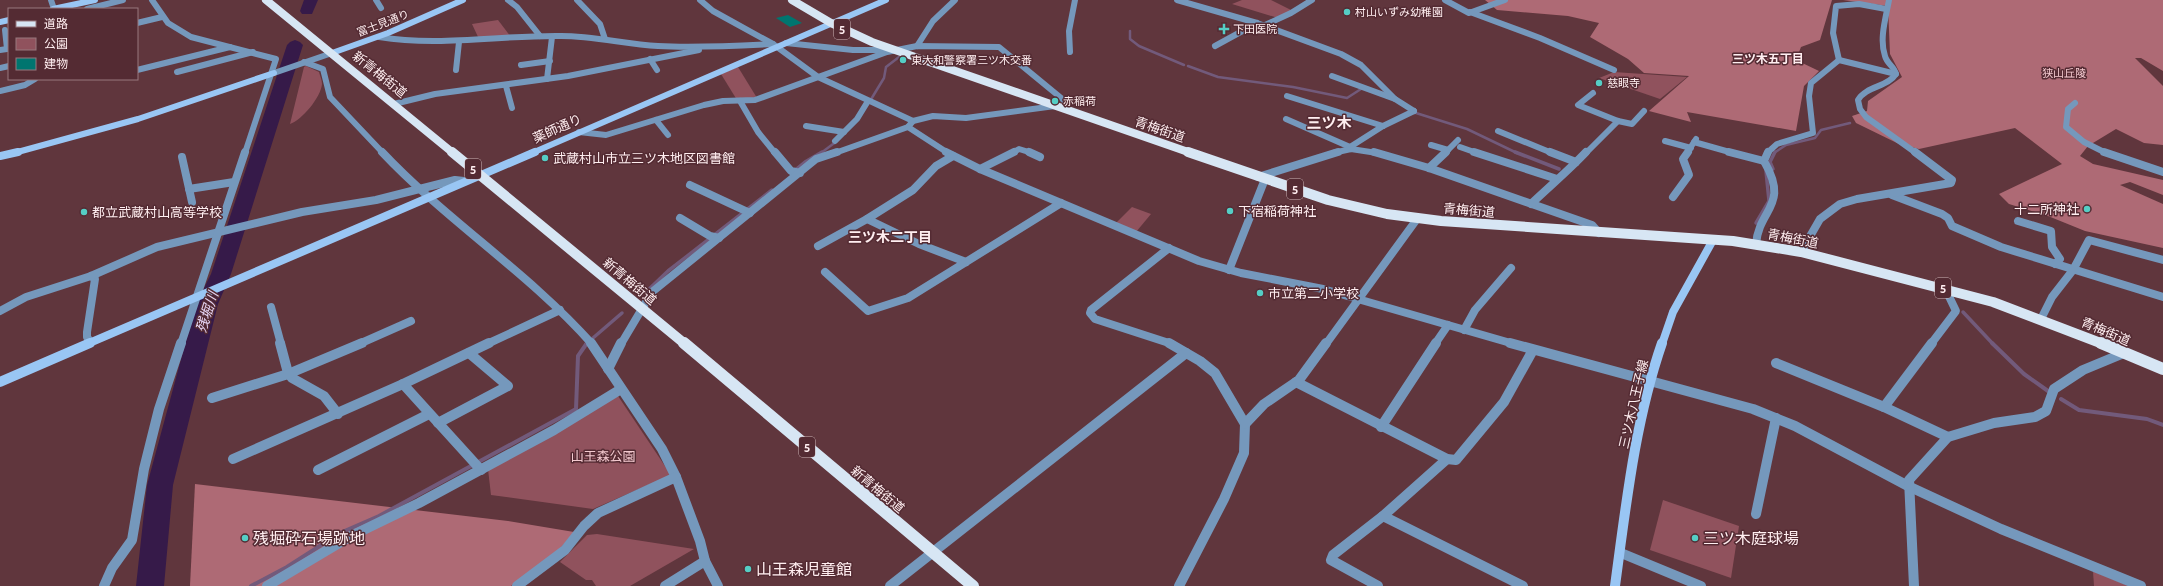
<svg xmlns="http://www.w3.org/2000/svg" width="2163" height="586" font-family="Cabin,'Noto Sans JP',sans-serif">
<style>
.green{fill:#90525d}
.forest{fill:#ae6a75}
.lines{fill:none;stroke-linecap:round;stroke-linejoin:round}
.stream-far2{stroke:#725a7b;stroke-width:2.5}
.stream-far1{stroke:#725a7b;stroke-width:3.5}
.stream{stroke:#725a7b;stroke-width:4}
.river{fill:#361a49;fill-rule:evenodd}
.building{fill:#00756f}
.street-far2{stroke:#7598bc;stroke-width:6}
.street-far1{stroke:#7598bc;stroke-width:8}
.street{stroke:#7598bc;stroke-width:10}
.secondary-far2{stroke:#99c6f4;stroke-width:6}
.secondary-far1{stroke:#99c6f4;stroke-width:8}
.secondary{stroke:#99c6f4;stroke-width:10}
.primary-far2{stroke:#d7e6f4;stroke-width:8}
.primary-far1{stroke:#d7e6f4;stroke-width:10}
.primary{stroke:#d7e6f4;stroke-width:12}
.poi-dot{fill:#55cec5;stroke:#542b33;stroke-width:1.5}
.labels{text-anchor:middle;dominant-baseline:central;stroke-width:3;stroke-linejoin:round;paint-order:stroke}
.far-poi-label{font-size:11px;fill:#ffeef0;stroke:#542b33;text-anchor:start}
.far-street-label{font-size:11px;fill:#ffeef0;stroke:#542b33}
.far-park-label{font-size:11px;fill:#f4cad0;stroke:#542b33}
.shield{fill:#542b33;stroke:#ccb4b7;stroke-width:1}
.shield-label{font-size:12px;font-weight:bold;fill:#ffeef0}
.far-neighbourhood-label{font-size:12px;font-weight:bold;fill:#ffeef0;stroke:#542b33}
.street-label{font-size:13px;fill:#ffeef0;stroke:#542b33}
.poi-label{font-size:13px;fill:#ffeef0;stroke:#542b33;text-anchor:start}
.park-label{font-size:13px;fill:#f4cad0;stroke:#542b33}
.neighbourhood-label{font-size:14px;font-weight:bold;fill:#ffeef0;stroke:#542b33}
.water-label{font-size:14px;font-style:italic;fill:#e7d6f6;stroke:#542b33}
.quarter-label{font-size:15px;font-weight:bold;fill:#ffeef0;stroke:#542b33}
.near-poi-label{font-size:16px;fill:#ffeef0;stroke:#542b33;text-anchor:start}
</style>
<rect width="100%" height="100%" fill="#60363d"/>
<g class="green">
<path d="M1242 0H1271L1293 11 1278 18 1232 4Z"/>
<path d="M498 20 511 37 479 39 472 24Z"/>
<path d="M306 66 319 72C320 76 322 80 322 84 321 97 302 120 290 124L304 67Z"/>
<path d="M738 67 757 98 737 100 721 74Z"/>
<path d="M1614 72 1687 77 1660 99 1599 78Z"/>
<path d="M1132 207 1151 214 1136 232 1116 223Z"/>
<path d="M618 396 671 475 593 509 491 495 488 469Z"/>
<path d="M1663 500 1739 526 1731 578 1650 550Z"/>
<path d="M597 534 694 549 630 586H596L592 580H586L560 562 587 535Z"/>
<path d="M2093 571 2129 586H2094Z"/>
</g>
<g class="forest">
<path d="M1485 0H1832L1820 40 1801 47 1796 60 1819 71 1804 86 1796 131 1687 112 1691 122 1649 111 1689 76 1644 73 1628 59 1590 37 1599 23 1568 16 1497 10Z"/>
<path d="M1843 0H2163V71L2141 58H2135L2163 86V145L2144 143 2116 129 2088 146 2080 156 2093 164 2163 180V195L2130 182 2120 185 2163 204V248L2085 231 2048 216 2009 204 1999 194 2062 164 2015 128 1919 149 1899 144 1856 123 1852 116 1867 111 1868 101 1902 77 1890 54 1888 6Z"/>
<path d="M195 484 508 521 574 532 555 555 511 586H190Z"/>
</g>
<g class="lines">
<g class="stream-far2">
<path d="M1130 31V39L1139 46 1184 65"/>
<path d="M1188 66 1218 77 1293 87 1347 98 1361 89"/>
<path d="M870 101 884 78 886 67 899 57"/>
<path d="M1416 113 1467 129 1517 153"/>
<path d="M821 153 837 141"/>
<path d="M1774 153 1786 145 1815 138 1821 130 1850 123"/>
</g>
<g class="stream-far1">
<path d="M1515 152 1559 169"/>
<path d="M1773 169 1770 162 1775 152"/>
<path d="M794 171 805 162 822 152"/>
<path d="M1756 223 1769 201 1766 171"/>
<path d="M646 292 668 271 772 190"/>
<path d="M1963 312 1993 344"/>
<path d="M586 344 622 313"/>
</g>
<g class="stream">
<path d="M1992 343 2024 374 2048 391"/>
<path d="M2061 399 2079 410 2147 419 2163 425"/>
<path d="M251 586 287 567 340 533 379 516 576 409 578 356 587 343"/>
</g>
<g class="river">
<path d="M304 0H318L312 14H302L300 11Z"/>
<path d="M295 40 300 42 303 45 231 274 218 304 173 485 164 586H136L147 485 196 304 211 274 287 45 290 42Z"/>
</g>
</g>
<path class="building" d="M788 15 802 23 790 27 776 18Z"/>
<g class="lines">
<g class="street-far2">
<path d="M51 0 54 9"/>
<path d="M152 0 168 23 191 37 276 59 245 153"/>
<path d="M376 0 381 8"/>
<path d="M508 0 517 7 540 36"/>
<path d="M577 0 600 24 605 39"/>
<path d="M700 0 713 11 773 44 818 77 913 121"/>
<path d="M1177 0 1257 23 1341 54 1361 65 1395 99 1414 111"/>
<path d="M1445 0 1469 13 1505 0"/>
<path d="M1889 0C1886 17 1879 39 1885 56 1887 64 1894 66 1896 74 1888 87 1866 86 1858 100L1860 109 1866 117 1916 153"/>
<path d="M87 9 123 0"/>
<path d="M1470 12 1540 38 1614 70"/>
<path d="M137 23 162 17"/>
<path d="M1263 26 1291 13 1312 0"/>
<path d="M379 37C440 47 500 35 561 36 594 36 625 44 658 46 696 48 735 46 773 44"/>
<path d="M786 43 853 50H887"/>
<path d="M917 46 933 21 955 0"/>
<path d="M1215 46 1257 23"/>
<path d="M0 50 7 49 5 30"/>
<path d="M1070 52 1069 31 1075 0"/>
<path d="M650 59 657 70"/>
<path d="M1839 60 1833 33 1836 6 1859 4 1886 9"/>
<path d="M304 62 323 69 330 97 383 153"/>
<path d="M521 65 550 61"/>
<path d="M0 68 9 66"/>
<path d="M137 70 230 47"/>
<path d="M456 70 459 42"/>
<path d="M177 72 253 52"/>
<path d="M274 73 332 53"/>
<path d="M1332 76 1395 99"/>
<path d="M547 79 552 37"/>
<path d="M506 86 512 108"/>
<path d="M0 91 25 85 35 79"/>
<path d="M1593 93 1578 105 1618 121 1632 124 1644 111"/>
<path d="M1287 96 1383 126"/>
<path d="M740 101 758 132 775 153"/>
<path d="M2075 103 2068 109 2066 127 2084 142 2106 153"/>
<path d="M394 104 435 94 568 76 699 50"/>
<path d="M1286 119 1350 147"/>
<path d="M656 120 668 135"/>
<path d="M806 126 844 132"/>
<path d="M908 127 948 153"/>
<path d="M1498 131 1552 153"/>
<path d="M579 132 606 135 704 105 723 101 755 100 887 52 917 46 999 47 1066 102 1068 104 1063 109"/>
<path d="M835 141 857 119 868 101"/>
<path d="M1665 141 1691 148"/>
<path d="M1694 142 1733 153"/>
<path d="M1431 145 1448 150"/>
<path d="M1460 147 1477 153"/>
<path d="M1351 149 1350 147 1383 126 1414 111"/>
<path d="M835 153 908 127 913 121 933 116 966 118 1055 106"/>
<path d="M1012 153 1019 149 1032 153"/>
<path d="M1333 153 1351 149 1377 153"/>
<path d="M1445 153 1458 140"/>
<path d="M1586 153 1618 121"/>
<path d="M1687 153 1696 139"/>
<path d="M1767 153 1777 144 1813 133 1809 96 1811 83 1839 60 1896 74"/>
</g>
<g class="street-far1">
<path d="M382 152C447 221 529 273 592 344"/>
<path d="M775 152 791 171 800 173"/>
<path d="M946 152 980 169 1199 261 1241 273 1323 289 1514 344"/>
<path d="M1029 152 1040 157"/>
<path d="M1374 152 1429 168 1592 225 1599 233"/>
<path d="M1474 152 1557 179"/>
<path d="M1550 152 1576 162"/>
<path d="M1729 152 1764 161"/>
<path d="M2104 152 2163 172"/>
<path d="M953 156 936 166 913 190 867 219 919 244 966 262"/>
<path d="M182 157 192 202"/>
<path d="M1429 168 1446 152"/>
<path d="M980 169 1014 152"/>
<path d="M1258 177 1338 152"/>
<path d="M690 185 750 213"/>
<path d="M189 189 234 182"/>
<path d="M1892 195 1942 214 1948 218 1952 226 2001 247 2163 297"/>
<path d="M1673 197 1689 175 1683 159 1688 152"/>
<path d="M1531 204C1550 186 1569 170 1586 152"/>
<path d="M680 218 710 236 719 238"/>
<path d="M2018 221 2051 231 2052 247 2060 259 2055 264"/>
<path d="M1756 244C1759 208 1790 206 1764 161L1768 152"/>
<path d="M818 246 867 219"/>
<path d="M1169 248 1091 310 1090 313 1095 319 1172 344"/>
<path d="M1801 252 1820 219 1840 204 1857 199 1951 183 1952 180 1915 152"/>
<path d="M1229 270 1265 179"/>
<path d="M825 272 868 311 908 298 1061 203"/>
<path d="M91 276 95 279 87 332V337L91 343"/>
<path d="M271 307 281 344"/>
<path d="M0 311 26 297 91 276 157 247 302 212 376 200 455 180 464 181"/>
<path d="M2041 319 2052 297 2073 270 2089 240 2163 260"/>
<path d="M1464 330 1475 310 1511 268"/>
<path d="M181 344 245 152"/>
<path d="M359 344 411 321"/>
<path d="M487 344 560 310"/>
<path d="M621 344 652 292 816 159 837 152"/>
<path d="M1326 344 1417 219"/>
<path d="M1435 344 1448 325"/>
<path d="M1931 344 1956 311 1945 288"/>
</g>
<g class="street">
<path d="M280 343 288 373 292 378 324 396 338 414"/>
<path d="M591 343 662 449 676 477 700 541 705 561 718 586"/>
<path d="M1169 343 1200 361 1215 373 1245 424 1244 453 1224 499 1179 586"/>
<path d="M1510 343 1753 409 1795 426 1908 486 2001 529 2141 586"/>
<path d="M1776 363 1884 407 1948 437"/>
<path d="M608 369 621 343"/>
<path d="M1296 382 1447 459 1456 460 1504 402 1533 350"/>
<path d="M212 398 288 374 362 343"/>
<path d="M1884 407 1932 343"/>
<path d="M438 423 508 386 469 353"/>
<path d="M1245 424 1264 404 1299 380 1326 343"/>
<path d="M1381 427 1436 343"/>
<path d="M233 459 403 384"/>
<path d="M318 470 429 414"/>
<path d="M481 470 403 384 489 343"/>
<path d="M1756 514 1776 418"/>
<path d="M1383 516 1523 586"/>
<path d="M1621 553 1701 586"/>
<path d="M104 586 112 568 132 540 144 469 159 409 181 343"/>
<path d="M267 586 351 536 419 503 554 430 621 389"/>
<path d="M517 586 565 550 584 526 598 513 676 477"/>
<path d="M665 586 705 561"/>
<path d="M890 586 1186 353"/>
<path d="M1378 586 1331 560 1333 555 1383 516 1447 459"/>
<path d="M1914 586 1909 480 1948 437 1994 423 2035 417 2046 411 2054 389 2083 370 2124 353"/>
</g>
<g class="secondary-far2">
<path d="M53 9 95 0"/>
<path d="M0 22 9 20"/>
<path d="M332 53 388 33 463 0"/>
<path d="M14 153 138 119 274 73"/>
<path d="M532 153 886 0"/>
</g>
<g class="secondary-far1">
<path d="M0 156 18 152"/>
<path d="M87 344 535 152"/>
<path d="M1662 344 1673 312 1713 240"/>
</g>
<g class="secondary">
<path d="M0 382 90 343"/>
<path d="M1615 586C1626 505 1635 421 1662 343"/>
</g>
<g class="primary-far2">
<path d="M266 0 453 153"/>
<path d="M792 0 831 23 872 42 1191 153"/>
</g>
<g class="primary-far1">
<path d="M452 152 685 344"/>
<path d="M1188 152 1328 200 1387 214 1441 221 1733 241 1801 252 1993 302 2103 344"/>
</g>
<g class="primary">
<path d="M684 343 973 586"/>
<path d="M2101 343 2163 369"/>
</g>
</g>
<g class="poi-dot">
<circle cx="1347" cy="12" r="4"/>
<path d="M1222 23h4v4h4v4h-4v4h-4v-4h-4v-4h4z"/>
<circle cx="903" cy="60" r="4"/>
<circle cx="1599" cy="83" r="4"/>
<circle cx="1055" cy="101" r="4"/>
<circle cx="545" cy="158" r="4"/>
<circle cx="2087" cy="209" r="4"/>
<circle cx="1230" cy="211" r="4"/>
<circle cx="84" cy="212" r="4"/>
<circle cx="1260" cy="293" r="4"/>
<circle cx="245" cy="538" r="4"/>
<circle cx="1695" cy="538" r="4"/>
<circle cx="748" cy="569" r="4"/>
</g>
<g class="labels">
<g class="far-poi-label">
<text x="1355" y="12">村山いずみ幼稚園</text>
<text x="1233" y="29">下田医院</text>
<text x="911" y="60">東大和警察署三ツ木交番</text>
<text x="1607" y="83">慈眼寺</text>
<text x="1063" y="101">赤稲荷</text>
</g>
<g class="far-street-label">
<text transform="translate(383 23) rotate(-21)">富士見通り</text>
</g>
<g class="far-park-label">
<text x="2064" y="73">狭山丘陵</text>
</g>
<g class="shield">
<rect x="834" y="19" width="16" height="20" rx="3"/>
<rect x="465" y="159" width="16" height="20" rx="3"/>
<rect x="1287" y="179" width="16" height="20" rx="3"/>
<rect x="1935" y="278" width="16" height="20" rx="3"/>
<rect x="799" y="437" width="16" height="20" rx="3"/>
</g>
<g class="shield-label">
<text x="842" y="29">5</text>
<text x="473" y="169">5</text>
<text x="1295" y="189">5</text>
<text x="1943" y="288">5</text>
<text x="807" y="447">5</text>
</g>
<g class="far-neighbourhood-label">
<text x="1768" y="58">三ツ木五丁目</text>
</g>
<g class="street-label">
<text transform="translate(380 74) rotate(39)">新青梅街道</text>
<text transform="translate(557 128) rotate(-24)">薬師通り</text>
<text transform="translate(1160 129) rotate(19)">青梅街道</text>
<text transform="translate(1469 210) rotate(5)">青梅街道</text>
<text transform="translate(1793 238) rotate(11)">青梅街道</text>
<text transform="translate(630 281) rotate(40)">新青梅街道</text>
<text transform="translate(2106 331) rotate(23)">青梅街道</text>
<text transform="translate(1633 404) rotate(-77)">三ツ木八王子線</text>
<text transform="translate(878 489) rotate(40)">新青梅街道</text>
</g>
<g class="poi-label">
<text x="553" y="158">武蔵村山市立三ツ木地区図書館</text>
<text x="2079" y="209" text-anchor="end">十二所神社</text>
<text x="1238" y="211">下宿稲荷神社</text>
<text x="92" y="212">都立武蔵村山高等学校</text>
<text x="1268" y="293">市立第二小学校</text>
</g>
<g class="park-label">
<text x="603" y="456">山王森公園</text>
</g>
<g class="neighbourhood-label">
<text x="890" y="237">三ツ木二丁目</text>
</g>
<g class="water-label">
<text transform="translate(207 312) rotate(-72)">残堀川</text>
</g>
<g class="quarter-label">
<text x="1329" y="123">三ツ木</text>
</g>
<g class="near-poi-label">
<text x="253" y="538">残堀砕石場跡地</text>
<text x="1703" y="538">三ツ木庭球場</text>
<text x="756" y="569">山王森児童館</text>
</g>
</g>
<rect x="8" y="8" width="130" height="72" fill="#542b33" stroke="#98797f"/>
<rect x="16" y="21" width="20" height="6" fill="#d7e6f4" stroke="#98797f"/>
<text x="44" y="28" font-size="12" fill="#ffeef0">道路</text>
<rect x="16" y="38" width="20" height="12" fill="#90525d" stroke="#98797f"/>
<text x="44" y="48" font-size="12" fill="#ffeef0">公園</text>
<rect x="16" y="58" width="20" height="12" fill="#00756f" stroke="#98797f"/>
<text x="44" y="68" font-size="12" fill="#ffeef0">建物</text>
</svg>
